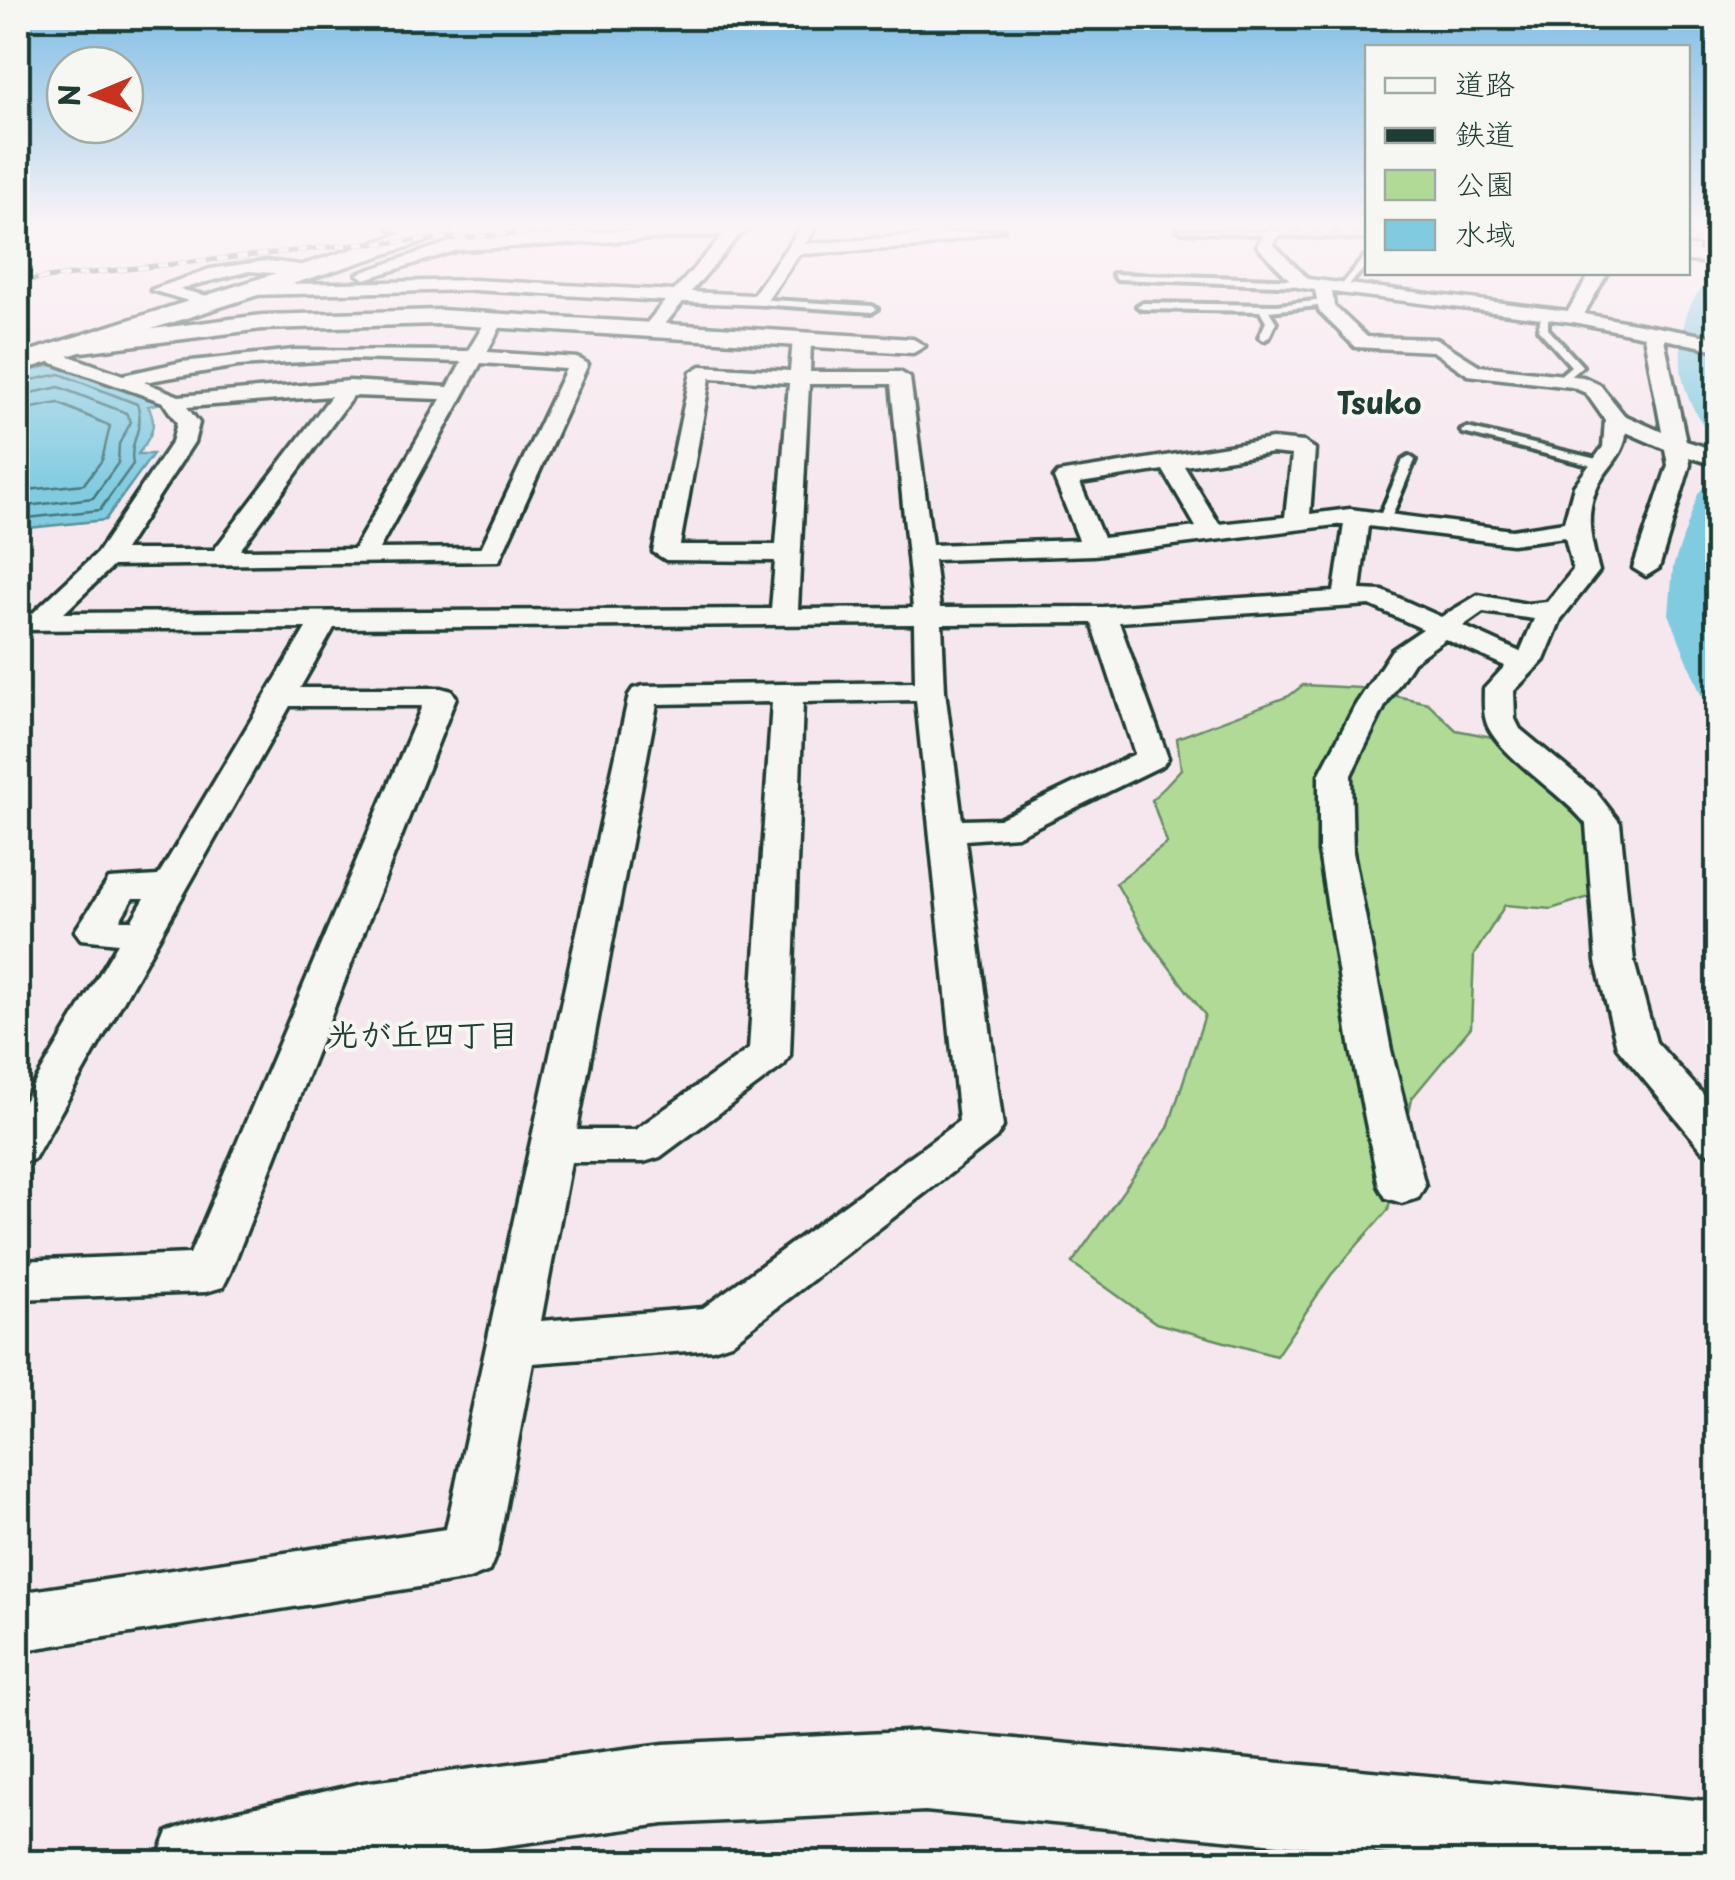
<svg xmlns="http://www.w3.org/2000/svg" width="1735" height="1880" font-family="'Playpen Sans','Klee One',sans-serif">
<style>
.green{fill:#b1da97;stroke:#688c66;stroke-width:2.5}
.water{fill:#81cbe1;stroke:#5a929c;stroke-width:2.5}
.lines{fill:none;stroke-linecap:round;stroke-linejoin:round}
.shore{stroke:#467679;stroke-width:2.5}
.river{fill:#81cbe1;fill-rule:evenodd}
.service-casing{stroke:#1f3d34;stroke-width:8}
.minor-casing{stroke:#1f3d34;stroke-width:7}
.tertiary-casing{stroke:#1f3d34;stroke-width:7}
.primary-casing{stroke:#1f3d34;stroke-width:7}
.service{fill:#f6f6f2;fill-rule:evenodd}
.minor{fill:#f6f6f2;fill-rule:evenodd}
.tertiary{fill:#f6f6f2;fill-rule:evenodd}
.primary{fill:#f6f6f2;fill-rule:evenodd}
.rail-casing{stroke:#1f3d34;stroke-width:5}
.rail{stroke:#f6f6f2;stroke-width:4;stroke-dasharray:10;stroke-linecap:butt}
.labels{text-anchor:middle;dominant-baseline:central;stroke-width:8;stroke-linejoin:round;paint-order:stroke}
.far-quarter-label{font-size:30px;font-weight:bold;fill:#1f3d34;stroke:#f6f6f2}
.neighbourhood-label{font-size:32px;font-weight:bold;fill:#1f3d34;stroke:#f6f6f2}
</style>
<rect width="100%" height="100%" fill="#f6e7ee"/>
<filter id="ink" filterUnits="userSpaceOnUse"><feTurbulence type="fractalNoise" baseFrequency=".01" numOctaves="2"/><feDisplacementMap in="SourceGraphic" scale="20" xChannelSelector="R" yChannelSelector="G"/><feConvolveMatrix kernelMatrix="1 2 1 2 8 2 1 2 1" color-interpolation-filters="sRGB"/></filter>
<g filter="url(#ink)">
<path class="green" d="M1303 685 1360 688 1428 703 1456 730 1502 739 1592 829 1589 897 1551 909 1505 905 1474 955 1471 1027 1412 1098 1388 1210 1331 1275 1276 1356 1156 1323 1072 1263 1168 1128 1205 1015 1146 936 1116 883 1167 843 1152 800 1181 769 1177 738 1289 696Z"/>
<path class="water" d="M60 363 162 403 148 406C159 425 150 438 138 454H153L105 520 18 529V374Z"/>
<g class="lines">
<g class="shore">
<path d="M18 383 60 374 137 404C146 428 128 441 133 464L100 510 18 519"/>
<path d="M18 396 59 387 126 413 131 422 119 444 118 463 93 498 18 507"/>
<path d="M18 411 58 403 110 426 102 460 84 484 18 491"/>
</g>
<g class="river">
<path d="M1718 279V308L1713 315 1718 430 1705 428C1697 416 1687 398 1684 384 1676 354 1682 288 1718 279Z"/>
<path d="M1718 482V700L1701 695 1669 614 1673 567 1698 494 1704 486Z"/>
</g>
<g class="service-casing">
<g id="service">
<path d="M1177 229 1368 235V239L1181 231Z"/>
<path d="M1365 256H1368V264L1344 290H1338Z"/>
<path d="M1113 274 1303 280 1308 283 1303 286 1116 279Z"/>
<path d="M755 299 872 306 877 309 872 312 758 304Z"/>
<path d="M1325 300 1328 305 1269 311 1276 322 1269 337 1264 340 1259 337 1266 322 1260 311 1142 309 1137 306 1142 303 1277 305Z"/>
<path d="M1542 313H1548V329L1582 366 1566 380 1557 378 1571 366 1538 329Z"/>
<path d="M1467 428 1605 461 1607 464 1601 468 1463 433 1461 431Z"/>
<path d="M1409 456 1415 460 1391 518 1380 521 1379 518 1403 460Z"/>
</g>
</g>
<g class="minor-casing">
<g id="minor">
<path d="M389 229H422L430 234 422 239Z"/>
<path d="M653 229H749L740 234 691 292 753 295 800 229H815L805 244 1004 229 922 247 799 254 764 305 683 302 657 334 650 336 641 330 665 301 474 290 247 295 238 290 247 285 474 280 674 291 723 235 458 250 365 279 357 274 456 240Z"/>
<path d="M1268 229 1277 230 1280 233 1273 244 1308 279 1568 311 1591 272H1608L1584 314 1718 338V350L1664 339 1686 441 1718 451V466L1689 457 1690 465 1659 568 1646 576 1633 568 1668 465 1665 449 1626 432C1625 456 1607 466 1597 487 1584 516 1591 541 1599 571L1561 619 1544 660 1514 691 1515 719 1520 729 1596 792 1620 823 1634 962 1656 1042 1718 1111V1156L1703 1151 1617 1047 1596 962 1586 824C1563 794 1494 752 1486 721 1483 711 1484 699 1484 689L1505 666 1445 639 1413 662 1385 706 1351 775 1353 852 1391 1050 1425 1186 1418 1198 1402 1203 1386 1198 1379 1186 1351 1050 1319 852V775L1355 706 1392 650 1423 629 1370 605 1119 622 1168 758 1163 765 1017 836 965 840 1003 1127 996 1138 731 1343 713 1349 533 1363 497 1552 489 1571 469 1579 18 1651V1593L446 1529 629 695 633 689 644 686 915 682 914 624 334 628 300 688H441L452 691 456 697 230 1273 223 1287 206 1292 18 1299V1261L190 1254 422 706H290L34 1159 18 1164V1111L118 943 81 939 75 931 109 879 158 876 306 628 18 630V614H32L97 553 172 442 177 423 163 402 41 359V351H55L123 375 182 362 294 350 468 351 489 316 495 315 504 320 487 352 578 358 588 364 499 561 113 566 64 613 771 609 775 561 666 560 653 552 691 372 701 366 790 371 793 339 802 333 811 339 810 372H900L910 378 932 545 1079 540 1054 478 1058 473 1272 439 1304 442 1315 449 1310 514 1350 509 1512 530 1564 522 1574 486 1603 447 1605 420 1586 393 1572 387 1468 375 1433 351 1355 347 1319 311 1315 290 1297 287 1259 248 1257 245ZM1332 292 1573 322 1644 336 1662 432 1624 415 1600 385 1583 377 1480 366 1437 339 1367 337 1334 306ZM350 359 462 362 448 387 349 381 179 396 144 382 238 366ZM481 363 566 369 481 548 379 549ZM710 378 789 383 776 545H680ZM809 384H891L913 608 798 609ZM331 396 214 550H124L194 442 199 423 187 407ZM353 396 441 399 354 549 240 550ZM1272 453 1292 455 1285 517 1219 524 1184 466ZM1163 470 1196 527 1103 538 1080 483ZM1344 524 1334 592 1103 607 940 608 934 560 1094 555ZM1368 526 1512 544 1565 537 1573 570 1547 602 1527 604 1478 595 1441 617 1383 591 1360 590ZM1483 612 1534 619 1520 652 1463 626ZM1092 623 1135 754 999 819 962 820 945 691 942 624ZM916 700 959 1121 703 1308 541 1321 571 1162H644L660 1157 784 1065 790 1055 803 702ZM772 702 749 1049 635 1130H577L657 704ZM133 898H145L132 920H120Z"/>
<path d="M1688 229H1696L1688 235Z"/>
<path d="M267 261 308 266 316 271 308 276 249 271 179 289 215 298 218 302 209 307 151 290 210 269Z"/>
</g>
</g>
<g class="tertiary-casing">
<g id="tertiary">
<path d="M440 310 913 339 925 346 913 353 440 324 262 329 82 352 70 345 82 338 262 315Z"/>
<path d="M925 1731 1718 1802V1862H1471L925 1811 664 1824 384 1862H156L168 1832 198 1820 363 1783 664 1744Z"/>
</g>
</g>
<g class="primary-casing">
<g id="primary">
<path d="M416 229H451L448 234 18 372V355Z"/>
<path d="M1688 247 1718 249V263L1688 261Z"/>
</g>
</g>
<use href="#service" class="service"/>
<use href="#minor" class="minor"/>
<use href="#tertiary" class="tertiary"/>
<use href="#primary" class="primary"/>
<g class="rail-casing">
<g id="rail">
<path d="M1281 229 1368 233"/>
<path d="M1688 248 1718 250"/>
<path d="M18 281 339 246 588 229"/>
</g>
</g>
<use href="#rail" class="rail"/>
</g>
</g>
<linearGradient id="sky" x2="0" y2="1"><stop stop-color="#7fbde5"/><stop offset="0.46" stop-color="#fbf4f7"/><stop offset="1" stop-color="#fbf4f7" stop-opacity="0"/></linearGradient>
<rect width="1735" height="493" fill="url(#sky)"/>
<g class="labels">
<g class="far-quarter-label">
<text x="1379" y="401">Tsuko</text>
</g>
<g class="neighbourhood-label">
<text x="423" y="1033">光が丘四丁目</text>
</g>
</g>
<rect width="1735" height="1880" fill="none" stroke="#f6f6f2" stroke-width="60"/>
<rect x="30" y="30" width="1675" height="1820" fill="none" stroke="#1f3d34" stroke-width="4" filter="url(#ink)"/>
<rect x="1365" y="45" width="325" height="230" fill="#f6f6f2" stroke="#a0aca6" stroke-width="2.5"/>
<rect x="1385" y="78" width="50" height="15" fill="#f6f6f2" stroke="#a0aca6" stroke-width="2.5"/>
<text x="1455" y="95" font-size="30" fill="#1f3d34">道路</text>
<rect x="1385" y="128" width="50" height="15" fill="#1f3d34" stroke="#a0aca6" stroke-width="2.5"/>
<text x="1455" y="145" font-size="30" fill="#1f3d34">鉄道</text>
<rect x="1385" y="170" width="50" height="30" fill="#b1da97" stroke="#a0aca6" stroke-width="2.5"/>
<text x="1455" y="195" font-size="30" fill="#1f3d34">公園</text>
<rect x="1385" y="220" width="50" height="30" fill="#81cbe1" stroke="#a0aca6" stroke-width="2.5"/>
<text x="1455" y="245" font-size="30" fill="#1f3d34">水域</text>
<g transform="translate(95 95) rotate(269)"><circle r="48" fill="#f6f6f2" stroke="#a0aca6" stroke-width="2.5"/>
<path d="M0-8L18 38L0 25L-18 38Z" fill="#c8321e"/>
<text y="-15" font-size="28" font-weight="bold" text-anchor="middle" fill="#1f3d34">N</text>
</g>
</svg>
